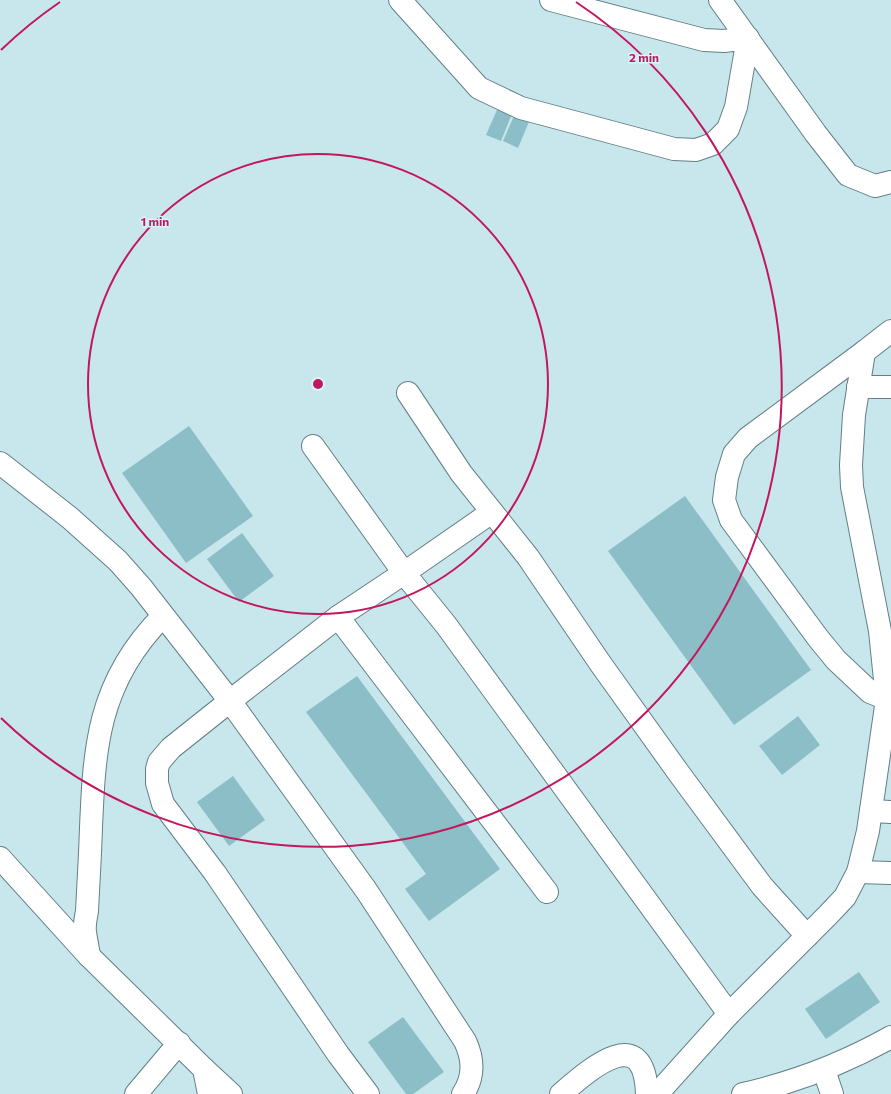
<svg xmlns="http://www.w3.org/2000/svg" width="891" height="1094" font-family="Commissioner,sans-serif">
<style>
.building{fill:#8cbec8}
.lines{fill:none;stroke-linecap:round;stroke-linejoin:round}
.minor-casing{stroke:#627f85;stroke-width:24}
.minor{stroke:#fff;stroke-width:22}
.ring{fill:none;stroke:#c2185b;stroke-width:2}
.centre{fill:#c2185b;stroke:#d5f4fb;stroke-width:2}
.ring-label{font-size:12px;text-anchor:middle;font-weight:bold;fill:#c2185b;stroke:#d5f4fb;stroke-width:3;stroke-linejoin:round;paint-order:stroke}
</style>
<rect width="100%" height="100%" fill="#c8e7ed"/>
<g class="building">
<path d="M500 103 514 109 501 141 486 135Z"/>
<path d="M516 111 531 117 518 148 503 141Z"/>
<path d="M189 426 253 516 186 563 122 473Z"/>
<path d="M685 496 811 670 734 725 608 551Z"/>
<path d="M242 533 274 576 239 602 207 559Z"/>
<path d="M357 676 500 869 429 921 405 889 426 874 306 712Z"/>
<path d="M798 716 820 745 782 775 759 746Z"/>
<path d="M233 776 265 820 229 846 197 802Z"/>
<path d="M859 972 880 1002 826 1039 805 1009Z"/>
<path d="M403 1017 444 1072 413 1094H406L368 1042Z"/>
</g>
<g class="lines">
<g class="minor-casing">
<g id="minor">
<path d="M400 0 479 88 521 108 674 149 696 150 713 144 728 129 736 107 748 38 724 41 704 40 551 0"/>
<path d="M720 0 816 134 848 175 875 186 891 182"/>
<path d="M864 352 748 438 734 454 727 477 724 500 731 520 818 638 836 660 870 692 887 699"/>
<path d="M858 387H891"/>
<path d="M408 393 461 473 528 557 600 663 678 772 762 886 807 936"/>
<path d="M313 446 404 573 492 512"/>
<path d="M0 463 70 518 118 561 141 587 230 701 366 890 465 1041C474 1060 474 1077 463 1094"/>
<path d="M338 617 547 892"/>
<path d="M871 811 891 812"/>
<path d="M0 858 89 956 204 1069 209 1094"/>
<path d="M858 872 891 873"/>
<path d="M89 956C88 948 86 940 85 932 84 925 86 917 87 911 88 891 89 872 90 853 94 759 92 687 163 616"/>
<path d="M204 1069 231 1094"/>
<path d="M824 1070 832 1094"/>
<path d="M136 1094 179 1043"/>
<path d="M368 1094 338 1054 215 873 163 804 157 783V769L159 762 171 748 230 701 338 617 404 573 446 625 729 1014"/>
<path d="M561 1094C589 1070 644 1020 647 1094"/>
<path d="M657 1094 729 1014 828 915 845 897 858 872 868 831 887 699 880 631 852 487 851 465 854 415 864 352 891 331"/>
<path d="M743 1094C796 1082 843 1064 891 1037"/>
</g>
</g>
<use href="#minor" class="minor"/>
</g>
<g class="ring">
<circle cx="318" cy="384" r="230"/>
<path d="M1 50A461 461 0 0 1 60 2M576 2A461 461 0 1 1 1 718"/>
</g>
<circle cx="318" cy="384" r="6" class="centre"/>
<g class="ring-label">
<text x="644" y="62">2 min</text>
<text x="155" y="226">1 min</text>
</g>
</svg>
